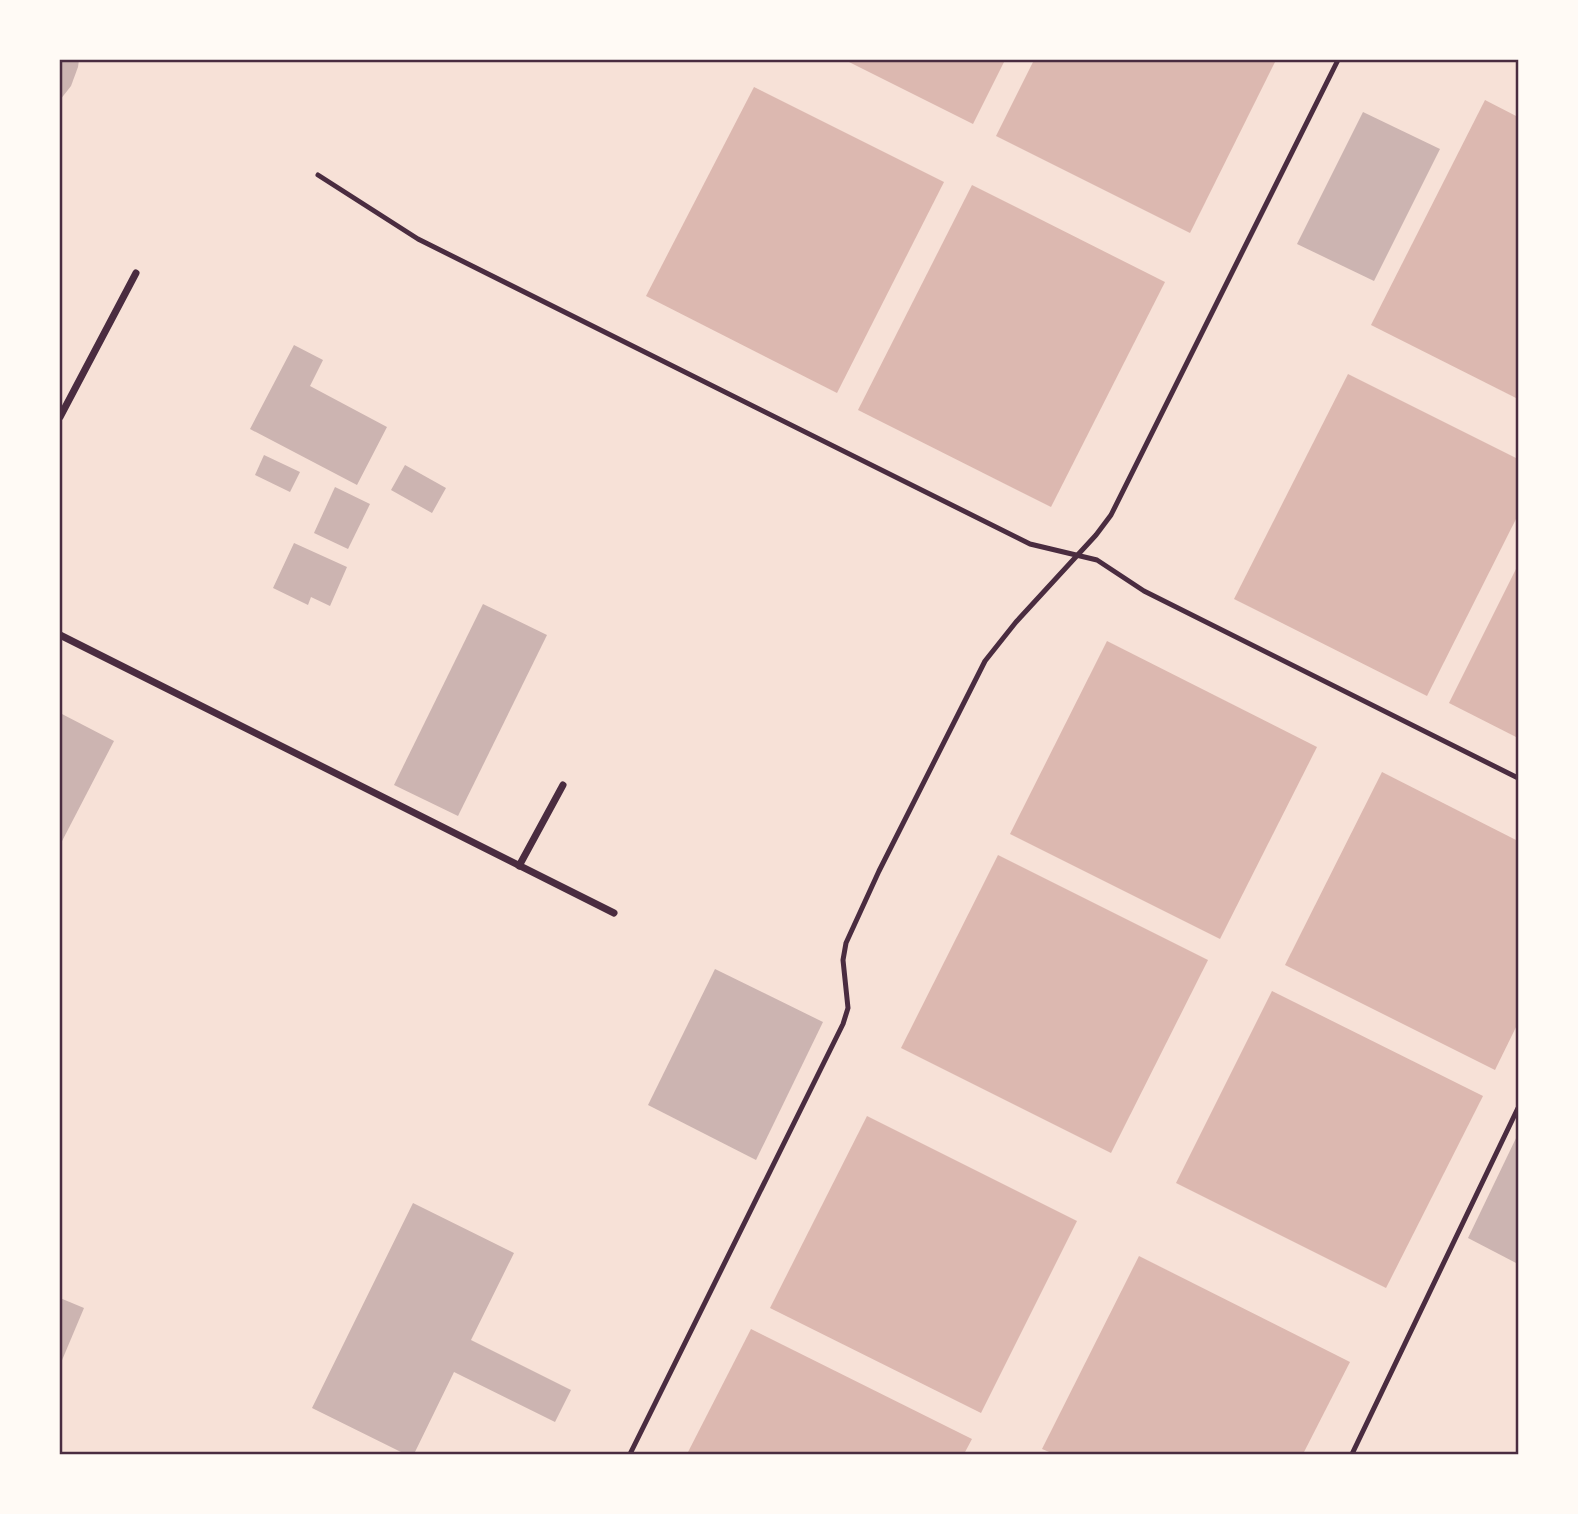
<svg xmlns="http://www.w3.org/2000/svg" width="1578" height="1514" font-family="'Titillium Web',sans-serif">
<style>
.water{fill:#dcb8b0}
.building{fill:#ccb4b1}
.lines{fill:none;stroke-linecap:round;stroke-linejoin:round}
.service{stroke:#4a2c40;stroke-width:5}
.minor{stroke:#4a2c40;stroke-width:7}
.neatline{fill:none;stroke:#4a2c40;stroke-width:2.5}
</style>
<rect width="100%" height="100%" fill="#f7e1d7"/>
<g class="water">
<path d="M845 60H1005L973 124Z"/>
<path d="M1034 60H1276L1190 233 996 136Z"/>
<path d="M754 87 944 182 837 393 646 296Z"/>
<path d="M1485 100 1518 117V399L1371 325Z"/>
<path d="M972 185 1165 282 1051 507 858 410Z"/>
<path d="M1348 374 1518 459V515L1427 696 1234 599Z"/>
<path d="M1518 565V738L1449 703Z"/>
<path d="M1107 641 1317 747 1220 939 1010 834Z"/>
<path d="M1382 772 1518 841V1023L1495 1070 1285 965Z"/>
<path d="M998 855 1208 960 1111 1153 901 1048Z"/>
<path d="M1272 991 1483 1096 1386 1288 1176 1183Z"/>
<path d="M867 1116 1077 1221 981 1413 770 1308Z"/>
<path d="M1139 1256 1350 1362 1303 1454H1054L1042 1449Z"/>
<path d="M751 1329 972 1439 964 1454H687Z"/>
</g>
<g class="building">
<path d="M60 60H79L78 67 71 86 60 100Z"/>
<path d="M1363 112 1440 149 1374 281 1297 244Z"/>
<path d="M294 345 323 360 310 386 387 427 357 485 250 429Z"/>
<path d="M264 455 300 472 290 492 255 475Z"/>
<path d="M405 465 446 488 432 513 391 490Z"/>
<path d="M335 487 370 504 348 549 314 533Z"/>
<path d="M294 543 347 567 330 606 311 597 308 605 273 588Z"/>
<path d="M483 604 547 635 458 816 394 785Z"/>
<path d="M60 713 114 741 60 845Z"/>
<path d="M715 969 823 1022 756 1160 648 1105Z"/>
<path d="M1518 1134V1264L1468 1238Z"/>
<path d="M413 1203 514 1253 471 1340 571 1390 555 1422 454 1372 414 1454H405L312 1408Z"/>
<path d="M60 1298 84 1308 60 1365Z"/>
</g>
<g class="lines">
<g class="service">
<path d="M318 175 418 239 1030 544 1097 560 1144 591 1518 778"/>
<path d="M630 1454 843 1024 848 1008 843 960 846 943 879 871 985 661 1016 622 1096 535 1111 515 1338 60"/>
<path d="M1352 1454 1518 1108"/>
</g>
<g class="minor">
<path d="M60 417 136 273"/>
<path d="M60 635 614 913"/>
<path d="M519 866 563 785"/>
</g>
</g>
<rect width="1578" height="1514" fill="none" stroke="#fffaf5" stroke-width="122"/>
<rect x="61" y="61" width="1456" height="1392" class="neatline"/>
</svg>
